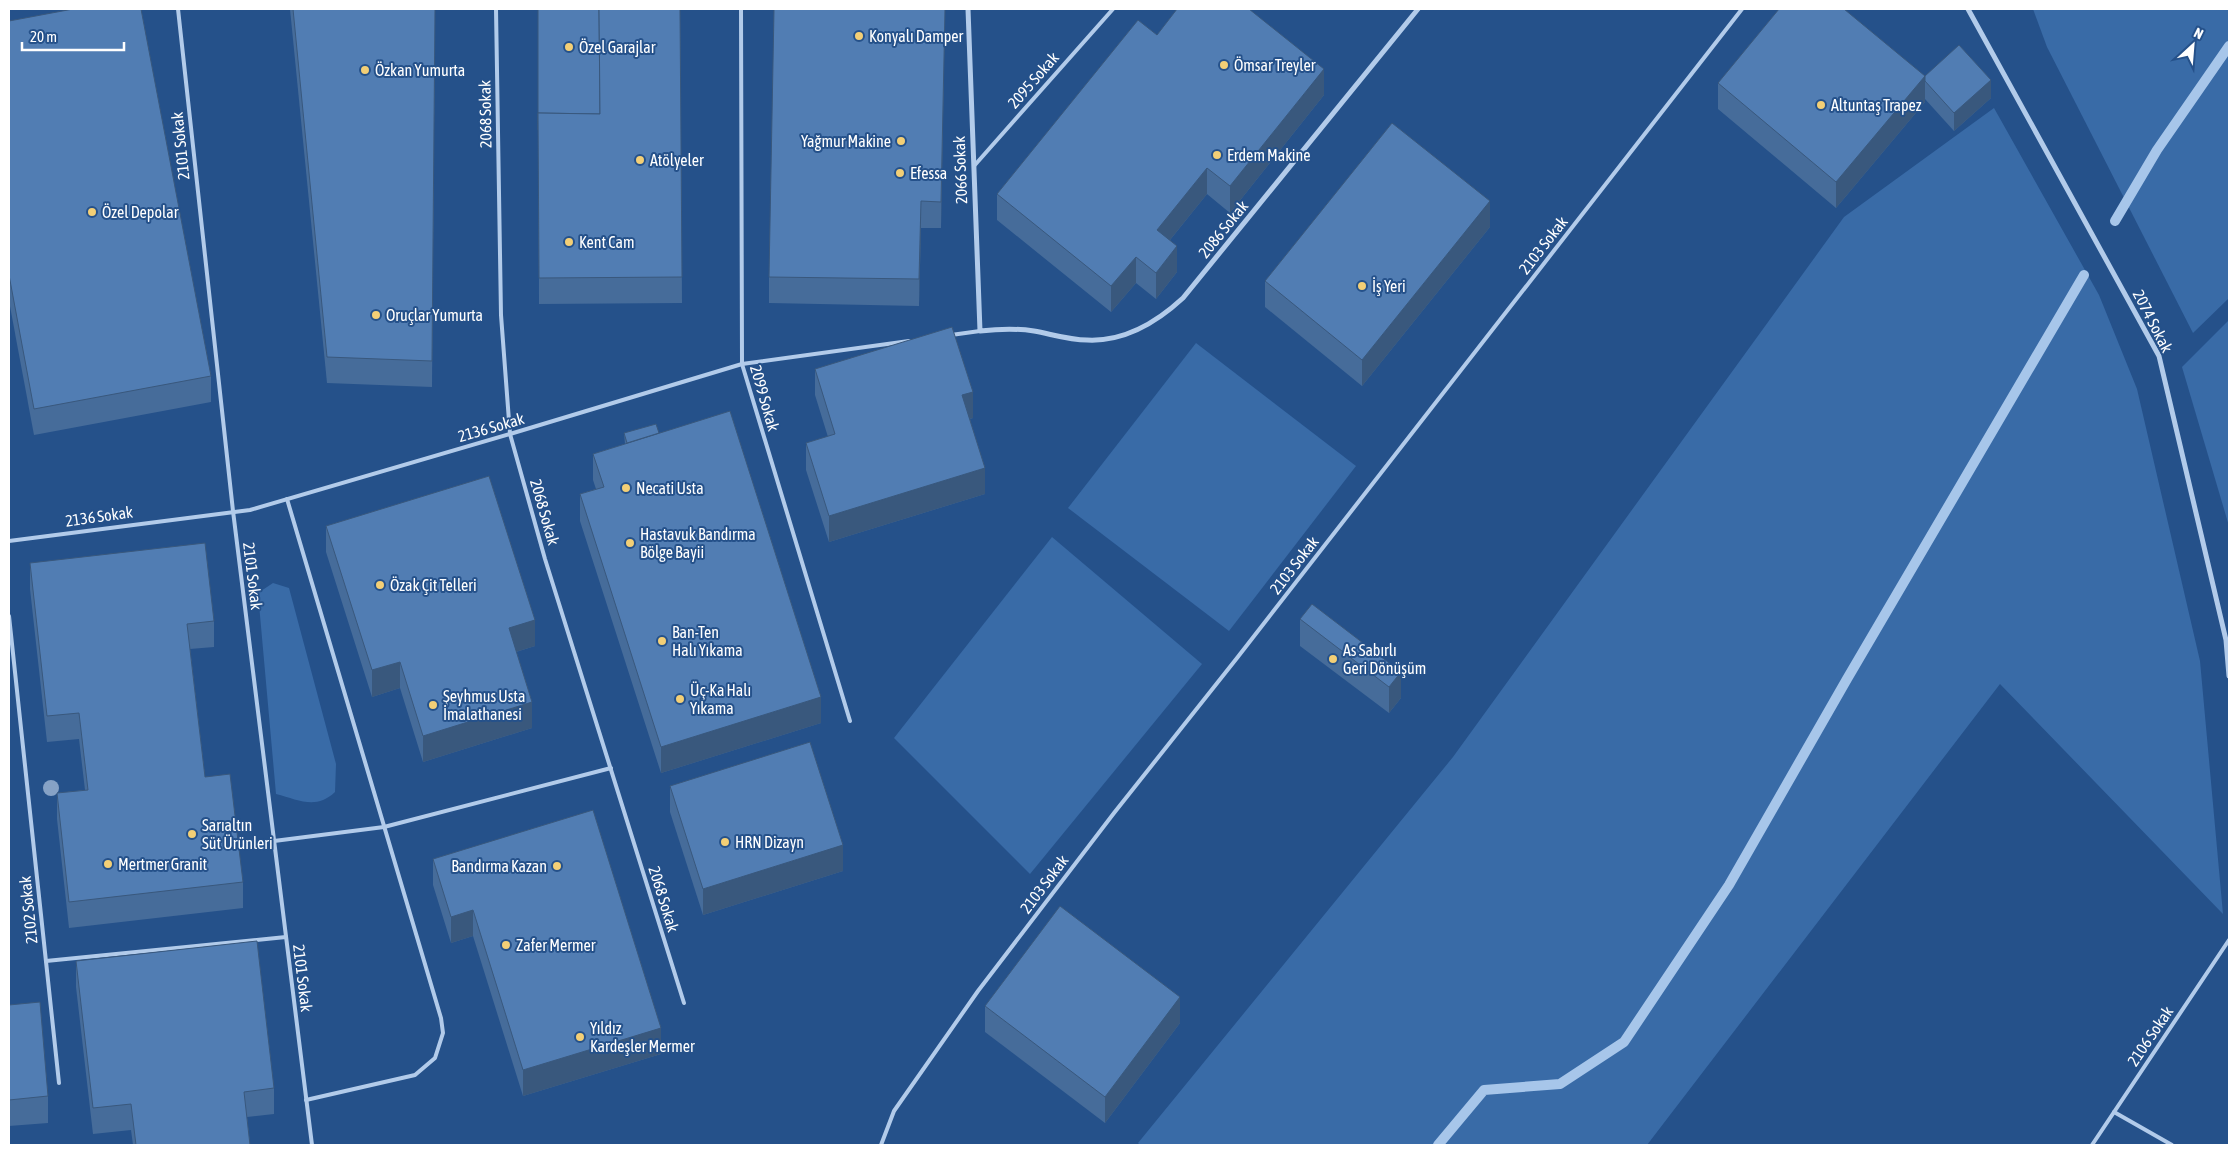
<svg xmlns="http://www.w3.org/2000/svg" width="2238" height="1154" font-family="'Asap Condensed',sans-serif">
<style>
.green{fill:#396ba7}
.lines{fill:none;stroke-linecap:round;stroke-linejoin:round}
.stream{stroke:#a7c6ea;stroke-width:10}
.lane{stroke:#b2cbea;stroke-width:4}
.street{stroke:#b2cbea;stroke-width:5}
.tree{fill:#86a2c6}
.wall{fill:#466c9a}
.shaded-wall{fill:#39587d}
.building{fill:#517db3;stroke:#39587d}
.poi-dot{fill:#f3cf76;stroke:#25518a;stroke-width:2}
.labels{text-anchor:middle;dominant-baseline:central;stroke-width:4;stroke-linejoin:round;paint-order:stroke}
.poi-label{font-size:16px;fill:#fff;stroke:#25518a;text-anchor:start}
.street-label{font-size:16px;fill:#fff;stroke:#25518a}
</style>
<rect width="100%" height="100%" fill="#25518a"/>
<g class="green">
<path d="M2033 9H2229V298L2193 333 2047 47Z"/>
<path d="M1994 108 2099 295 2137 389 2200 661 2223 914 2000 684 1647 1145H1140L1138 1143 1453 757 1844 217Z"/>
<path d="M2229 320V526L2182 367Z"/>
<path d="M1196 343 1356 466 1229 631 1068 508Z"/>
<path d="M1052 537 1202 664 1030 874 894 738Z"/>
<path d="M273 583 289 588 336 764 335 792C316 810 299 800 276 794L258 593Z"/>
</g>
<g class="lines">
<g class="stream">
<path d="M2115 221 2157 150 2229 46"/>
<path d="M1438 1145 1484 1090 1560 1084 1624 1042 1729 885 1847 679 2084 275"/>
</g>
<g class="lane">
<path d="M178 9 233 511 312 1145"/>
<path d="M496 9 501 315 510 434 545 559 684 1003"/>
<path d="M741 9 742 364 850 721"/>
<path d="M974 166 1113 9"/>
<path d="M951 335 980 331"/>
<path d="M287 499 441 1018 443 1033 435 1058 415 1075 306 1100"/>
<path d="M9 541 250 510 510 434 742 364 909 341"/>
<path d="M9 616 59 1083"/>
<path d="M274 841 384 827 611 768"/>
<path d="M46 961 286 937"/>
<path d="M2114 1112 2172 1145"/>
<path d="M881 1145 894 1111 978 991 1114 813 1237 658 1742 9"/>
<path d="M2092 1145 2229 940"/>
</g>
<g class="street">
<path d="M968 9 980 331C998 329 1015 328 1034 331 1051 334 1069 340 1087 340 1125 342 1157 322 1183 298L1418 9"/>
<path d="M1968 9 2159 356 2226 640 2229 676"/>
</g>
</g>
<circle class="tree" cx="51" cy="788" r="8"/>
<g class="wall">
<path d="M290 9H435L432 387 327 383Z"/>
<path d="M538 9H680L682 303 539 304Z"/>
<path d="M945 9 941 228H921L919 306 769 303V277Z"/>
<path d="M9 21 211 376V402L34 435 9 301Z"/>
<path d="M1157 35 1324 95 1230 213 1207 194 1170 240 1177 272 1156 299 1136 283 1111 312 997 220V194Z"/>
<path d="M1925 76 1991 98 1954 131 1925 99V102L1836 208 1718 109V83Z"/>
<path d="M1490 227 1362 386 1265 307V281Z"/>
<path d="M815 369 973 418 970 419 985 494 829 542 806 470V443L828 437 815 395Z"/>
<path d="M624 433H659L821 723 661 773 580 521V494L596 489 593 480V454L625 444Z"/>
<path d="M326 526 535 646 516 652 532 728 423 762 400 688 372 697 326 552Z"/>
<path d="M30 563 214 621V647L190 649 205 777 243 882V908L69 928 57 819V793L85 790 79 739 47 742 30 589Z"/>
<path d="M1300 619 1401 672V698L1389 713 1300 646Z"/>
<path d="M670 786 843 871 703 915 670 812Z"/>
<path d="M433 859 661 1054 523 1096 473 936 451 943 433 885Z"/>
<path d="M76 961 274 1088V1114L247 1117 250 1145H133L131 1130 93 1134 76 987Z"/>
<path d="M9 1005 48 1096V1123L9 1126Z"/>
<path d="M985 1006 1180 1023 1105 1123 985 1032Z"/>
</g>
<g class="shaded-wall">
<path d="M945 9 941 228V202Z"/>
<path d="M1324 69V95L1230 213V186Z"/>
<path d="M1925 76V102L1836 208V182Z"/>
<path d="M1991 80V98L1954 131V113Z"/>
<path d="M1207 168V194L1157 256V230Z"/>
<path d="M921 201V228L919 306V279Z"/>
<path d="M1490 201V227L1362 386V360Z"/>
<path d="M1177 246V272L1156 299V273Z"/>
<path d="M1136 257V283L1111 312V286Z"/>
<path d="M973 392V418L962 421V395Z"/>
<path d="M985 468V494L829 542V516Z"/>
<path d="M535 620V646L509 654V628Z"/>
<path d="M400 662V688L372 697V670Z"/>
<path d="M1401 672V698L1389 713V687Z"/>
<path d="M821 697V723L661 773V747Z"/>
<path d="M532 702V728L423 762V736Z"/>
<path d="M843 845V871L703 915V889Z"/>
<path d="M473 910V936L451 943V917Z"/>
<path d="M1180 997V1023L1105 1123V1097Z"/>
<path d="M661 1028V1054L523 1096V1070Z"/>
</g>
<g class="building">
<path d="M73 9H141L211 376 34 409 9 275V21Z"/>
<path d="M293 9H435L432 361 327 357Z"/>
<path d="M538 9H599L600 114 538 113V130Z"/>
<path d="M599 9H680L682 277 539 278 538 113 600 114Z"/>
<path d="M774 9H945L941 202 921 201 919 279 769 277Z"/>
<path d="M1177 9H1249L1324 69 1230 186 1207 168 1157 230 1177 246 1156 273 1136 257 1111 286 997 194 1138 20 1157 35Z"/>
<path d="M1779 9H1844L1925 76 1836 182 1718 83Z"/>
<path d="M1959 45 1991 80 1954 113 1925 81V76Z"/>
<path d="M1392 123 1490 201 1362 360 1265 281Z"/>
<path d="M952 327 973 392 962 395 985 468 829 516 806 443 835 434 815 369Z"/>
<path d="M730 411 821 697 661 747 580 494 604 487 593 454Z"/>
<path d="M656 424 659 433 627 443 624 433Z"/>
<path d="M489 476 535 620 509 628 532 702 423 736 400 662 372 670 326 526Z"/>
<path d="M205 543 214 621 187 624 205 777 230 774 243 882 69 902 57 793 88 790 79 713 47 716 30 563Z"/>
<path d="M1312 604 1401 672 1389 687 1300 619Z"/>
<path d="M810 742 843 845 703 889 670 786Z"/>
<path d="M593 810 661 1028 523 1070 473 910 451 917 433 859Z"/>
<path d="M1060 906 1180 997 1105 1097 985 1006Z"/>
<path d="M257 941 274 1088 244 1092 250 1145H136L131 1104 93 1108 76 961Z"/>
<path d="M40 1002 48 1096 9 1100V1005Z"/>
</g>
<g class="poi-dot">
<circle cx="859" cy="36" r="5"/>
<circle cx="569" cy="47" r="5"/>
<circle cx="1224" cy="65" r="5"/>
<circle cx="365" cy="70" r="5"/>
<circle cx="1821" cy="105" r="5"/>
<circle cx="901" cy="141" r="5"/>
<circle cx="1217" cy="155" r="5"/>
<circle cx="640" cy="160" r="5"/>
<circle cx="900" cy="173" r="5"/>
<circle cx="92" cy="212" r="5"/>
<circle cx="569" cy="242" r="5"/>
<circle cx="1362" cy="286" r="5"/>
<circle cx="376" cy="315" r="5"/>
<circle cx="626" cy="488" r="5"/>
<circle cx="630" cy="543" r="5"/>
<circle cx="380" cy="585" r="5"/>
<circle cx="662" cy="641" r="5"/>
<circle cx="1333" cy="659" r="5"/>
<circle cx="680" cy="699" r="5"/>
<circle cx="433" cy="705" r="5"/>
<circle cx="192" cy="834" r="5"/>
<circle cx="725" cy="842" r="5"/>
<circle cx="108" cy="864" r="5"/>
<circle cx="557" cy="866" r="5"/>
<circle cx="506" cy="945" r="5"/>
<circle cx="580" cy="1037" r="5"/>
</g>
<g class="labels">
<g class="poi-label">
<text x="869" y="36">Konyalı Damper</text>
<text x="579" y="47">Özel Garajlar</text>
<text x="1234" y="65">Ömsar Treyler</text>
<text x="375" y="70">Özkan Yumurta</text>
<text x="1831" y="105">Altuntaş Trapez</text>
<text x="891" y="141" text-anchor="end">Yağmur Makine</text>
<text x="1227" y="155">Erdem Makine</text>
<text x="650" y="160">Atölyeler</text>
<text x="910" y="173">Efessa</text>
<text x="102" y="212">Özel Depolar</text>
<text x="579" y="242">Kent Cam</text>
<text x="1372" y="286">İş Yeri</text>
<text x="386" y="315">Oruçlar Yumurta</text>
<text x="636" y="488">Necati Usta</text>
<text x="640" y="534">Hastavuk Bandırma<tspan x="640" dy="18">Bölge Bayii</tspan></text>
<text x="390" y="585">Özak Çit Telleri</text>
<text x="672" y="632">Ban-Ten<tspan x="672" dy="18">Halı Yıkama</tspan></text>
<text x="1343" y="650">As Sabırlı<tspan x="1343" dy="18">Geri Dönüşüm</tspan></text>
<text x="690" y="690">Üç-Ka Halı<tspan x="690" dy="18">Yıkama</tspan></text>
<text x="443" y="696">Şeyhmus Usta<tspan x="443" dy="18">İmalathanesi</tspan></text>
<text x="202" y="825">Sarıaltın<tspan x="202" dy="18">Süt Ürünleri</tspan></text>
<text x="735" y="842">HRN Dizayn</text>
<text x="118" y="864">Mertmer Granit</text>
<text x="547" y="866" text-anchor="end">Bandırma Kazan</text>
<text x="516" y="945">Zafer Mermer</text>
<text x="590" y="1028">Yıldız<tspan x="590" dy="18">Kardeşler Mermer</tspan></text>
</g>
<g class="street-label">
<text transform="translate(1033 80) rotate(-49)">2095 Sokak</text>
<text transform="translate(485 114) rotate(-91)">2068 Sokak</text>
<text transform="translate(180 146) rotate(-96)">2101 Sokak</text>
<text transform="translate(960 170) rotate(-92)">2066 Sokak</text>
<text transform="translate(1223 229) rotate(-51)">2086 Sokak</text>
<text transform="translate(1543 245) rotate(-52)">2103 Sokak</text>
<text transform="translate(2153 321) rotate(63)">2074 Sokak</text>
<text transform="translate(765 398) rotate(74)">2099 Sokak</text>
<text transform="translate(491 427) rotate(-16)">2136 Sokak</text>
<text transform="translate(545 512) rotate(74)">2068 Sokak</text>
<text transform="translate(99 516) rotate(-8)">2136 Sokak</text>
<text transform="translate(1294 565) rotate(-52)">2103 Sokak</text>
<text transform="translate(253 576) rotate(83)">2101 Sokak</text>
<text transform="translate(1044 884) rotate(-53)">2103 Sokak</text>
<text transform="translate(664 899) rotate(73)">2068 Sokak</text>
<text transform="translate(28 910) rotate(-96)">2102 Sokak</text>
<text transform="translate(303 978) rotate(83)">2101 Sokak</text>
<text transform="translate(2150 1036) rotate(-56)">2106 Sokak</text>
</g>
</g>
<rect width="2238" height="1154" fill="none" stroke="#ffffff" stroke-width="20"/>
<g transform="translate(2193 45) rotate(26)" stroke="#25518a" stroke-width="4" paint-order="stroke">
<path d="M0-4L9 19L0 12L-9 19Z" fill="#ffffff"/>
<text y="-8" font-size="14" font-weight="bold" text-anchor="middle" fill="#ffffff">N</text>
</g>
<path d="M22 42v8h102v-8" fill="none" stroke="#ffffff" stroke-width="2.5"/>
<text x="30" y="42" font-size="15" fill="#ffffff" stroke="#25518a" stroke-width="4" paint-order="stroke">20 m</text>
</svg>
